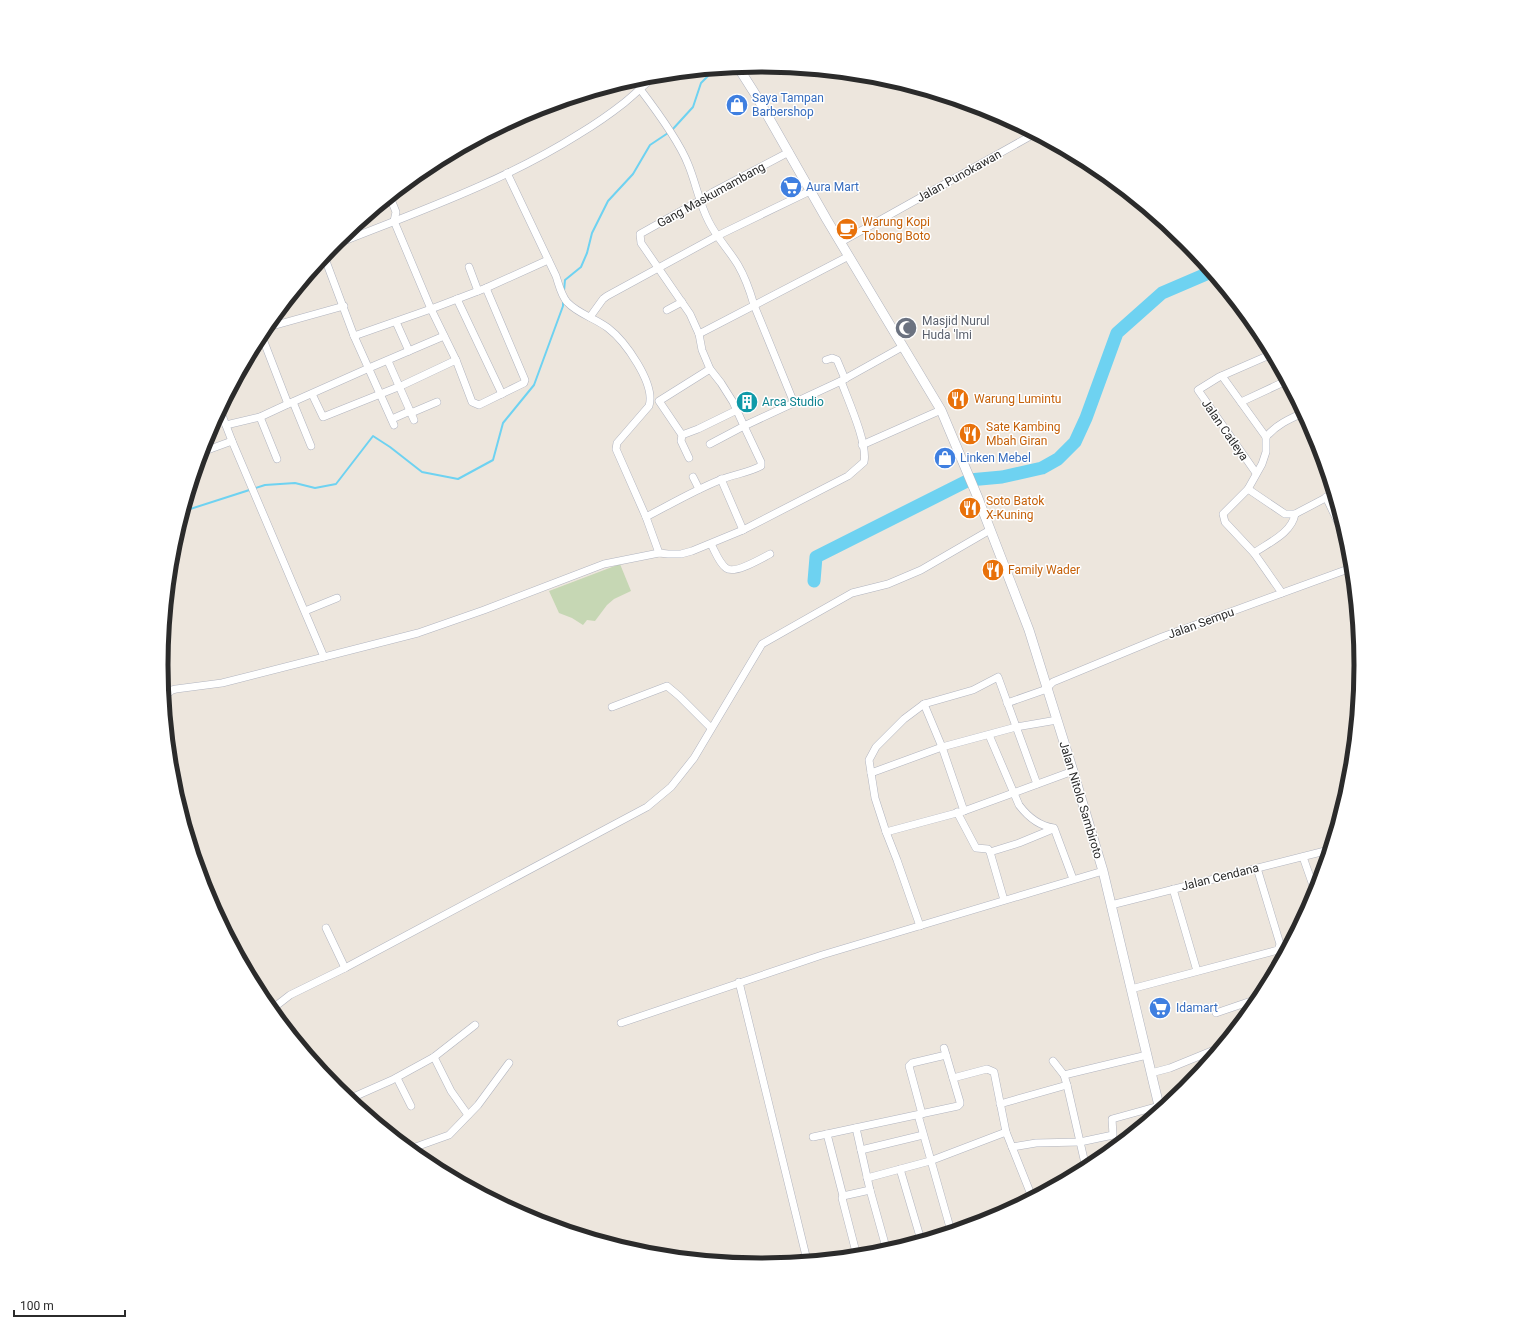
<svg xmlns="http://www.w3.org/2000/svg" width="1522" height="1330" font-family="Roboto,sans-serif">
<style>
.cemetery{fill:#c6d7b4}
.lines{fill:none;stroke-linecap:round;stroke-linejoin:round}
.stream{stroke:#6ed2f1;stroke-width:2}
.river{stroke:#6ed2f1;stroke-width:13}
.minor-casing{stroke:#b1b4bf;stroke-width:8}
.tertiary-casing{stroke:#b1b4bf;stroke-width:10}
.minor{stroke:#fff;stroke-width:7}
.tertiary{stroke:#fff;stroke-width:9}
.labels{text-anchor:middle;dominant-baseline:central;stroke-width:3;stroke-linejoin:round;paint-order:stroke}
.shop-label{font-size:12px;fill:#366cbe;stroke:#fff;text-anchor:start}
.street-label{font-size:12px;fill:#2b2b2b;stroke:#fff}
.food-label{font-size:12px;fill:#c56008;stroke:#fff;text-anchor:start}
.worship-label{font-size:12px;fill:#5b616d;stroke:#fff;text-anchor:start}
.culture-label{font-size:12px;fill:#0d838f;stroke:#fff;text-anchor:start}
.rim{fill:none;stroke:#2b2b2b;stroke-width:5}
</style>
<rect width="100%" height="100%" fill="#ede6dd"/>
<path class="cemetery" d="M620 564 631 591 614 599 607 605 595 621 587 620 583 625 572 618 559 613 549 591Z"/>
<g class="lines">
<g class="stream">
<path d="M672 130 693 107 701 83 714 70"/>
<path d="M564 291 565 280 581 267 587 253 592 233 608 201 633 174 650 145 668 133"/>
<path d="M184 511 265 485 295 483 315 488 336 484 373 436 390 447 422 472 458 479 493 460 503 423 534 385 563 306V301"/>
</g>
<path class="river" d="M814 581 816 557 969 480 1002 477 1042 468 1058 459 1075 442 1086 418 1117 333 1162 293 1211 272"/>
<g class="minor-casing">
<g id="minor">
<path d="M640 89C656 110 679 141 688 164 696 183 699 203 709 222 717 238 729 250 738 265 745 277 750 291 754 305L794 403"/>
<path d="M507 173 556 276C559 285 561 295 567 302 578 314 595 318 608 328 625 341 656 384 649 406L617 443 616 449 646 517C671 504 695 490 720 480 734 474 748 473 761 466V462L744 426 841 381 902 347"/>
<path d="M390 197 396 212 394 221 431 309 486 288 548 260"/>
<path d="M841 242 1034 134"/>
<path d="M334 245C417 212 503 182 579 134 594 125 610 114 624 103 635 94 645 84 656 75"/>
<path d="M324 256 354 336 394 425"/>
<path d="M469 267 478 291"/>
<path d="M457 299 502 394"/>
<path d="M667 310 682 302"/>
<path d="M590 317 603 299 607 296 717 236 810 191"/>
<path d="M396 322 409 351"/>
<path d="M265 328 344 306"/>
<path d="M261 334 288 404 369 368 444 336"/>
<path d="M699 334 849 256"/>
<path d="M354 336 431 309 456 360 472 402 479 405 524 383 525 380 486 288"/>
<path d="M826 360 832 358 837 360 845 379"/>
<path d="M388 361 414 420"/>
<path d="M710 369 659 401 682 435 698 429 737 410"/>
<path d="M1222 376 1266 437"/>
<path d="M312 394 323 417 403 385 456 360"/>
<path d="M293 402 311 446"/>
<path d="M1241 402 1286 381"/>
<path d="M220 410 232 441 324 657"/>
<path d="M411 413 437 402"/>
<path d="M260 417 277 459"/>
<path d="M392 419 410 411"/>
<path d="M226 425 260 417 288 404"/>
<path d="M682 435 681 441 689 458"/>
<path d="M710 444 744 426 733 402 721 383 710 369 702 350 699 334 690 314 641 243 640 234 699 201 713 192 789 152"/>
<path d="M862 445 941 410"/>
<path d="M202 452 232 441"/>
<path d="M1256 473 1198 390 1219 377 1272 354"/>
<path d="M693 477 699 489"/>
<path d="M721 479 743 530"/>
<path d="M1248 489 1285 514H1295C1292 533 1268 543 1254 553"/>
<path d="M1326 497 1347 541"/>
<path d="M1295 514 1333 494"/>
<path d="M646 517 659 553 668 554H681L692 551 743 530 848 476 864 462C868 444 848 400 841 381"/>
<path d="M711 544C715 551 719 563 726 568 734 575 762 558 770 554"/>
<path d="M1282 593 1254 553 1225 522 1223 514 1248 489 1262 464 1266 452V437C1276 425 1289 419 1303 413"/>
<path d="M305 611 337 598"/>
<path d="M1047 688 1053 682 1162 637 1351 568"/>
<path d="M164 697 172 690 176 689 222 683 418 633 484 610 604 564 659 553"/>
<path d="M1007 703 1047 689"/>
<path d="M924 704 942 747 964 811"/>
<path d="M612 707 667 686 679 696 711 728"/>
<path d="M989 735 1019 805C1028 817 1039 826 1054 828L1073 879"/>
<path d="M871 773 942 747 1016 727 1057 720"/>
<path d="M957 812 976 848 988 849 990 852 1004 900"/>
<path d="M886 832 875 798 869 760 876 747 904 719 924 704 973 690 998 677 1037 784"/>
<path d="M990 852 1019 843 1053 829"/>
<path d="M1303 857 1316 894"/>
<path d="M1173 889 1197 971"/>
<path d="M1111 905 1329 850"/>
<path d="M920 926 897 860 886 832 964 811 1073 771"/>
<path d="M326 928 345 968"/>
<path d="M739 982 807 1260"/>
<path d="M1131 989 1278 950 1280 944 1257 868"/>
<path d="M272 1009 290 995 345 968 647 807 671 787 694 758 762 644 852 593 888 584 921 570 990 530"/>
<path d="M1216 1013 1260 998"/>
<path d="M621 1023 822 955 1103 871"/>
<path d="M434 1057 451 1091 468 1115"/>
<path d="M1053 1061 1064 1075 1067 1085 1086 1168"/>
<path d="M1151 1073 1170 1068 1219 1048"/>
<path d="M1064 1075 1147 1055"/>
<path d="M397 1078 411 1106"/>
<path d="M953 1078 987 1069 994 1072 1006 1132 1032 1197"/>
<path d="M349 1099 392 1080 434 1057 475 1025"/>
<path d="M1000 1104 1067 1085"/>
<path d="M922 1114 909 1066 912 1063 946 1055"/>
<path d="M918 1115 951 1231"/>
<path d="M856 1128 870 1190 887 1251"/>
<path d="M827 1134 843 1196 870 1190"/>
<path d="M813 1137 958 1106 960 1104V1102L944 1048"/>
<path d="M1012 1147 1036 1143 1080 1142 1113 1135 1112 1119 1159 1106"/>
<path d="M410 1149 449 1135 478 1105 509 1063"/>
<path d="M861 1150 923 1135"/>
<path d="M900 1169 921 1240"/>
<path d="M867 1178 930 1161 1006 1132"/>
<path d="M843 1196 842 1198 857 1256"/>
</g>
</g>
<g class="tertiary-casing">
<path id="tertiary" d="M738 67 757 97 827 220 941 410 978 498 1029 630 1073 771 1103 871 1160 1110"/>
</g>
<use href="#minor" class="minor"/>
<use href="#tertiary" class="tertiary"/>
</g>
<defs>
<g id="shop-disc" transform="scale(1.15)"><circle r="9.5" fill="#3f7fe0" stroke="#fff"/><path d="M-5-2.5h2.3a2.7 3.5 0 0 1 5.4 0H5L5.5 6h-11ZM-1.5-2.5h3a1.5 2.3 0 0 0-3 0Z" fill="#fff"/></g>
<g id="supermarket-disc" transform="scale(1.15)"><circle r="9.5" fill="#3f7fe0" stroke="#fff"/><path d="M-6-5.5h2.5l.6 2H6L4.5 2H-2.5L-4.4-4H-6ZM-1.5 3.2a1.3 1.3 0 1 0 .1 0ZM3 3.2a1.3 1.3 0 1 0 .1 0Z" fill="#fff"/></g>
<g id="cafe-disc" transform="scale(1.15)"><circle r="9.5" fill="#e8710a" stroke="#fff"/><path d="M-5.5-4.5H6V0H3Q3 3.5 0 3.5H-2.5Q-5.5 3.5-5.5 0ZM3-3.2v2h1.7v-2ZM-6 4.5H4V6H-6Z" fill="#fff"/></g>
<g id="mosque-disc" transform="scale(1.15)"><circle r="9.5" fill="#6b7280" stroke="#fff"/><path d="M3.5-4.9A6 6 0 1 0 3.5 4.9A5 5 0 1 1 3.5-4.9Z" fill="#fff"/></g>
<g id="restaurant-disc" transform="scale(1.15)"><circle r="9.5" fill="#e8710a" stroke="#fff"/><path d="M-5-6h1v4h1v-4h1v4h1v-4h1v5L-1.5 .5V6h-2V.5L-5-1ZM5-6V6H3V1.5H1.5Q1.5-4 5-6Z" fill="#fff"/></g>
<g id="building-disc" transform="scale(1.15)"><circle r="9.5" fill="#0f9aa8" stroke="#fff"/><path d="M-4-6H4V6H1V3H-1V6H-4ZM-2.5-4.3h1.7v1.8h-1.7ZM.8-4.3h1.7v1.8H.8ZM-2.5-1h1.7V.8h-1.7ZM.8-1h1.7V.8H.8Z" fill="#fff"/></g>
</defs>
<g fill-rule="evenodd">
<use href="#shop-disc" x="737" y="105"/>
<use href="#supermarket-disc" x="791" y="187"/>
<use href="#cafe-disc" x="847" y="229"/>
<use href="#mosque-disc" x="906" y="328"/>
<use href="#restaurant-disc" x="958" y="399"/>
<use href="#building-disc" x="747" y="402"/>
<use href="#restaurant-disc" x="970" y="434"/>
<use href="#shop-disc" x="945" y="458"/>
<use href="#restaurant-disc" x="970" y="508"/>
<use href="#restaurant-disc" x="993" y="570"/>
<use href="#supermarket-disc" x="1160" y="1008"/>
</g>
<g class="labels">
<g class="shop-label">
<text x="752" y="98">Saya Tampan<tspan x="752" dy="14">Barbershop</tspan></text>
<text x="806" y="187">Aura Mart</text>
<text x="960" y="458">Linken Mebel</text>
<text x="1176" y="1008">Idamart</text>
</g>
<g class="street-label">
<text transform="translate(959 176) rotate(-29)">Jalan Punokawan</text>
<text transform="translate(711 195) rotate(-29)">Gang Maskumambang</text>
<text transform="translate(1225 430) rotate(55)">Jalan Catleya</text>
<text transform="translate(1201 623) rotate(-20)">Jalan Sempu</text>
<text transform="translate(1081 800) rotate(73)">Jalan Nitolo Sambiroto</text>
<text transform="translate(1220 877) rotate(-14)">Jalan Cendana</text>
</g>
<g class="food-label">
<text x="862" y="222">Warung Kopi<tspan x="862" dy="14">Tobong Boto</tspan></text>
<text x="974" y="399">Warung Lumintu</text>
<text x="986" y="427">Sate Kambing<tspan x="986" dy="14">Mbah Giran</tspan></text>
<text x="986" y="501">Soto Batok<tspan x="986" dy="14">X-Kuning</tspan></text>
<text x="1008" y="570">Family Wader</text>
</g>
<g class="worship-label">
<text x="922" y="321">Masjid Nurul<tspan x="922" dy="14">Huda 'lmi</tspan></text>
</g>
<g class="culture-label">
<text x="762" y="402">Arca Studio</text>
</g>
</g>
<path d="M0 0H1522V1330H0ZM168 665a593 593 0 1 1 1186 0a593 593 0 1 1-1186 0Z" fill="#fff" fill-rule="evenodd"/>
<path class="rim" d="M168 665a593 593 0 1 1 1186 0a593 593 0 1 1-1186 0Z"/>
<path d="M14 1310v6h111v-6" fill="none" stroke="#2b2b2b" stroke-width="2"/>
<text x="20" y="1310" font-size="12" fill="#2b2b2b" stroke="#ffffff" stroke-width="3" paint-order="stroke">100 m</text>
</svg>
